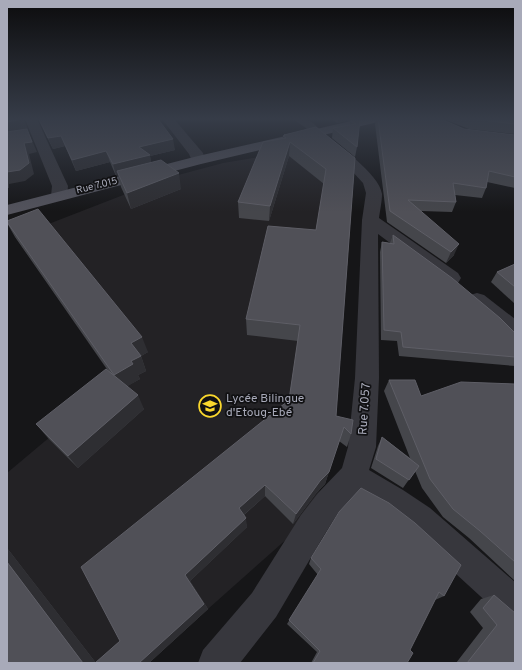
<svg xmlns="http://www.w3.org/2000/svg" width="522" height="670" font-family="Overpass,sans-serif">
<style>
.built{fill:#232225}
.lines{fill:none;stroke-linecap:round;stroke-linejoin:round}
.minor{fill:#37373d;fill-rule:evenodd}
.major{fill:#53535c;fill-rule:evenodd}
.wall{fill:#45464b}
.shaded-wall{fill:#2e2e32}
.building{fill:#505057;stroke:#5e5e66}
.labels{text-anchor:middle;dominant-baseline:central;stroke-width:3.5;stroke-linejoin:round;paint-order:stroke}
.far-street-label{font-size:10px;fill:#a8aab9;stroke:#111113}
.poi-label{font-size:12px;fill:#a8aab9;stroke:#111113;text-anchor:start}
.street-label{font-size:12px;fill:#a8aab9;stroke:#111113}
</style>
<rect width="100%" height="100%" fill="#161618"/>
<path class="built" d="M284 150 352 182 327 477 298 529 208 609 149 663H7V473L113 384 110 374 15 237 167 178 223 163 265 156Z"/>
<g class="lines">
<g class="minor">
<path d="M25 119H37L68 186 67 196 65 199 59 201 53 199 51 196 52 186Z"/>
<path d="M162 119H174L203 153 205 160 203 163 198 164 193 163 189 154Z"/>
<path d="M293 119C305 118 313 120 320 131 335 143 380 174 382 194 382 201 380 211 379 218L458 273 461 278 458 283 451 285 444 283 378 234 379 378 376 447 369 470 403 490 430 508 515 582V622L503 617 408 530 383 510 356 495 338 513 323 537 276 617 240 663H198L203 650 252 593 301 515 318 493 342 468 348 447 355 378 362 220 366 193 363 183 351 170 310 136 306 128Z"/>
<path d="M477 293 484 295 515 319V339L507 337 470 305 467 300 470 295Z"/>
</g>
<path class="major" d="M360 119H380L378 122 201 164 7 215V205L198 156Z"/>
</g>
<g class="wall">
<path d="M38 119H162L161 120 159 121 175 150 150 156 151 163 181 189 131 209 121 187 118 175 116 176 110 162 76 171 65 146 53 149Z"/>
<path d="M332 119H355L337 123Z"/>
<path d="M360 119 357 147 355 157 332 138 333 128 350 125V121Z"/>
<path d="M377 119H441L464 129 515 135V188L487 182 486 188 482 198 455 195 456 202 452 212 421 211 454 255 446 263 387 222 375 124Z"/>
<path d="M444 119H515V134L469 129Z"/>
<path d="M284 135 355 158 336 416 351 434 347 447 339 441 325 484 317 492 293 524 265 496 244 515 247 527 190 581 208 609 149 663H7V548L96 663 120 641 289 400 298 341 247 335 246 319 316 230 324 184 289 156 269 221 239 218 238 202 283 139V136H284Z"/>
<path d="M7 223 148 352 141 356 146 371 138 375 140 379 127 386 144 409 78 468 48 438 36 424 109 372 15 237Z"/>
<path d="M393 235 515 333V366L399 356 397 341 381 340 380 252 382 242 390 243Z"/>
<path d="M515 264V304L491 282 497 272Z"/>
<path d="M389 380 421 396 515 384V581L469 538 443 517 422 488 415 471 403 488 371 468 378 446 382 437 410 458 384 391Z"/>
<path d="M361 488 444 596 435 600 410 650 407 663H311L317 652 287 624 318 575 309 564 311 558Z"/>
<path d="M494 595 515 663H456L483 628 470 612 481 599Z"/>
</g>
<g class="shaded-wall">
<path d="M23 119H24L28 129 7 134V122Z"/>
<path d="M154 119H162L161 120 154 122Z"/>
<path d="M338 119H355L337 123Z"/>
<path d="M27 129 37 152 29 154 34 174 25 181 9 184V188H7V172Z"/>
<path d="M61 136 65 146 53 149 48 138Z"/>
<path d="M173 139 175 150 150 156 152 166 117 171 118 175 116 176 113 164 139 147Z"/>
<path d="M290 142 289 156 269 221 270 206Z"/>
<path d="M106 151 110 162 76 171 72 160Z"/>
<path d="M179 173 181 189 131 209 127 193Z"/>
<path d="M459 244 454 255 446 263 451 252Z"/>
<path d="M142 337 148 352 141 356 146 371 138 375 140 379 121 390 114 375 131 361V343Z"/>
<path d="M138 395 144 409 78 468 68 456Z"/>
<path d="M329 472 325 484 317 492 293 524 296 514 320 481Z"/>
<path d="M265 485V496L240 518 239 508Z"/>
<path d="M246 518 247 527 190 581 208 609 149 663H139L185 575Z"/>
<path d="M7 548 96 663H83L7 562Z"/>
</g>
<g class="building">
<path d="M7 119H23L7 122Z"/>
<path d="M39 119H158L173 139 139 147 150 155 113 164 106 151 72 160 61 136 48 138Z"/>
<path d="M360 119 357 147 333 128 356 124 350 121Z"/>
<path d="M378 119H441L464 129 515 135V177L489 171 486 188 453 183 456 202 408 200 459 244 451 252 390 211Z"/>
<path d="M472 119H515V124L473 119Z"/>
<path d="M316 127 355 158 336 416 353 420 351 434 344 427 329 472 320 481 296 514 265 485 239 508 246 518 185 575 204 604 139 663H95L120 641 81 567 289 400 300 325 246 319 268 226 316 230 326 169 290 142 270 206 238 202 263 142 286 138 283 136 285 135H284Z"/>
<path d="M27 129 32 142 24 143 29 163 20 170 7 172V132Z"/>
<path d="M161 160 179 173 127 193 117 171Z"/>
<path d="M38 209 142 337 131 343 141 356 131 361 133 364 114 375 7 222V221Z"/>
<path d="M393 235 452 278 500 318 515 333V357L403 347 401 332 384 330 382 242 394 244Z"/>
<path d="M515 264V287L497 272Z"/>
<path d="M106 369 138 395 68 456 36 424Z"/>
<path d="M389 380H415L421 396 461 382 515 384V562L480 531 453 509 430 479Z"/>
<path d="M382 437 419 466 409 480 376 459Z"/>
<path d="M361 488 389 503 415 523 461 565 444 596 439 592 410 650 413 653 407 663H313L320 651 289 620 321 569 311 558 339 512Z"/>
<path d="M7 562 83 663H7Z"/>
<path d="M494 595 515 613V663H467L497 625 483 608Z"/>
</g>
<linearGradient id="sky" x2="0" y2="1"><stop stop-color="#0c0c0d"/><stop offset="0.56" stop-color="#363c48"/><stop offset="1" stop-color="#363c48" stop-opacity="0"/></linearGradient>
<rect width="522" height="212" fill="url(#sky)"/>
<defs>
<g id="school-ring" transform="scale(1.15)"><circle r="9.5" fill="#111113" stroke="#f9d72d" stroke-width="1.5"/><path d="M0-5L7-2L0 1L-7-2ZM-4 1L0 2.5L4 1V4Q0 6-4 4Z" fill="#f9d72d"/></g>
</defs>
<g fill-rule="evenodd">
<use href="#school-ring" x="210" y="406"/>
</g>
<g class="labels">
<g class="far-street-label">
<text transform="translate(97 186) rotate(-14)">Rue 7.015</text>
</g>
<g class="poi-label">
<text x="226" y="399">Lycée Bilingue<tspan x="226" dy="14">d'Etoug-Ebé</tspan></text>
</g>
<g class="street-label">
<text transform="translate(365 409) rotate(-86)">Rue 7.057</text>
</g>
</g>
<rect width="522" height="670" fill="none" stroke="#a8aab9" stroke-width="16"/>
</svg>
